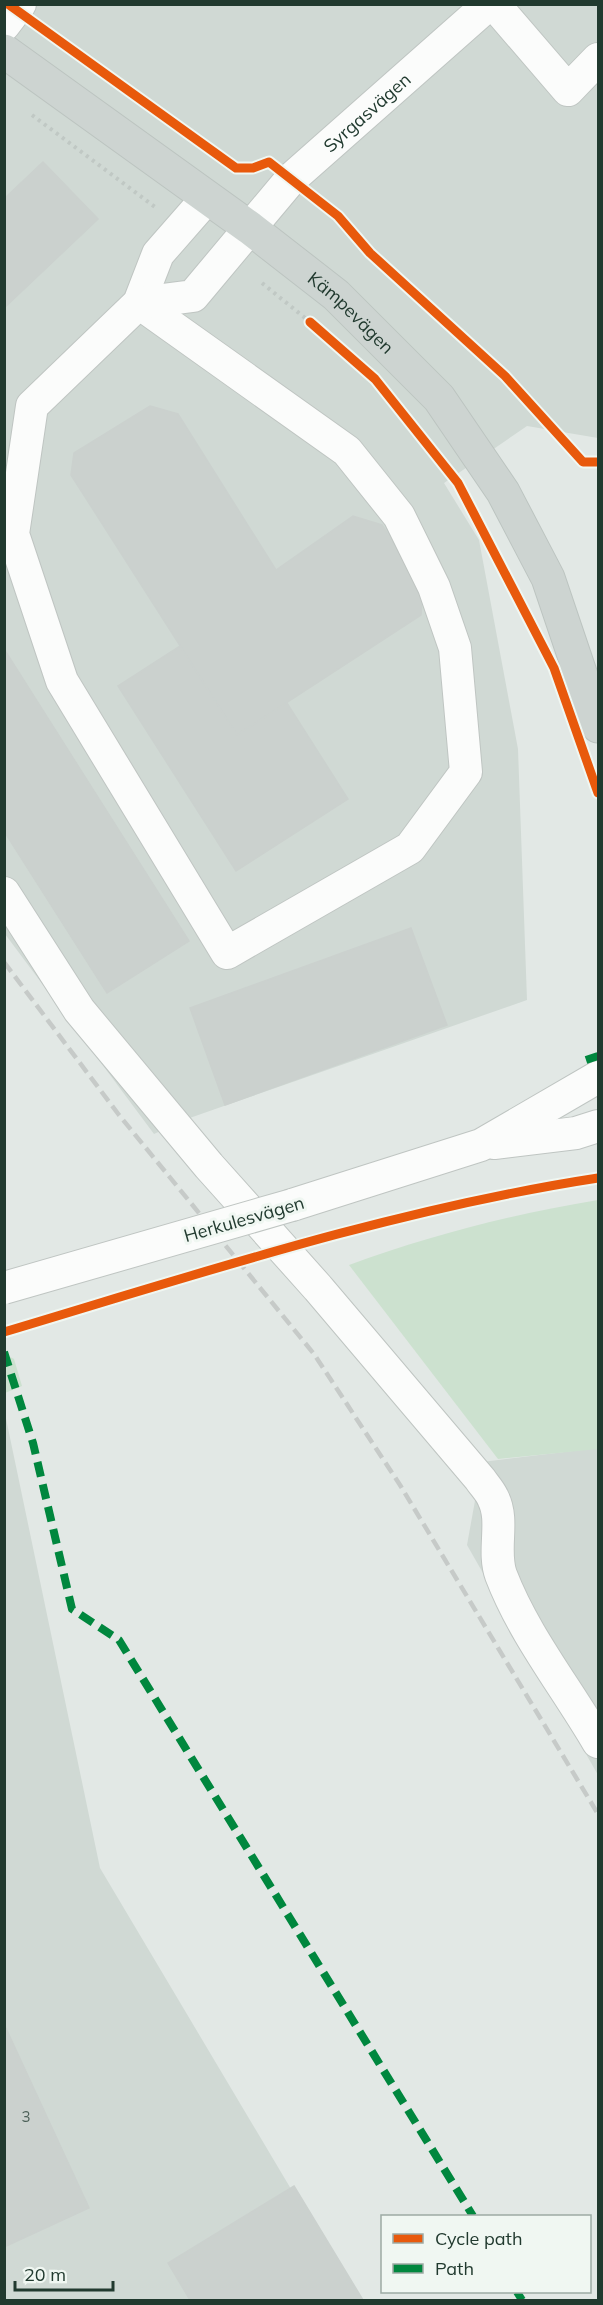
<svg xmlns="http://www.w3.org/2000/svg" width="603" height="2305" font-family="Mulish,sans-serif">
<style>
.built{fill:#d0d9d4}
.green{fill:#cce1cf}
.building{fill:#cbd1ce;stroke:#cbd1ce;stroke-width:1.5}
.lines{fill:none;stroke-linecap:round;stroke-linejoin:round}
.minor-casing{stroke:#bfc5c2;stroke-width:34}
.major-casing{stroke:#bcc4c0;stroke-width:35}
.path{stroke:#c0c8c4;stroke-width:4;stroke-dasharray:3 4.5;stroke-linecap:butt}
.minor{stroke:#fbfcfb;stroke-width:32}
.major{stroke:#cdd4d1;stroke-width:33}
.rail{stroke:#c6cac8;stroke-width:4.5;stroke-dasharray:12 6;stroke-linecap:butt}
.minor-bridge-casing{stroke:#bfc5c2;stroke-width:34;stroke-linecap:butt}
.minor-bridge{stroke:#fbfcfb;stroke-width:32}
.quiet{stroke:#00873e;stroke-width:8;stroke-dasharray:15 8;stroke-linecap:butt}
.cycleway-casing{stroke:#f0f7f2;stroke-width:13}
.cycleway{stroke:#e8590c;stroke-width:9}
.labels{text-anchor:middle;dominant-baseline:central;stroke-width:6;stroke-linejoin:round;paint-order:stroke}
.number-label{font-size:15px;fill:#4c6058}
.street-label{font-size:18px;fill:#213a2f;stroke:#f0f7f2}
</style>
<rect width="100%" height="100%" fill="#e2e8e5"/>
<g class="built">
<path d="M5 5H598V438L527 426 444 483 479 540 518 749 527 1000 184 1120 154 1134 5 934Z"/>
<path d="M4 1409 100 1868 357 2300H5Z"/>
<path d="M598 1448V1775L467 1545 482 1462Z"/>
</g>
<g class="green">
<path d="M598 1200V1449L498 1459 349 1265C431 1235 513 1214 598 1200Z"/>
<path d="M5 1354 14 1359 22 1386 5 1393Z"/>
</g>
<g class="building">
<path d="M43 162 98 219 4 308V199Z"/>
<path d="M150 406 178 414 276 570 353 516 382 525 423 585 421 615 237 735 71 475 74 453Z"/>
<path d="M180 646 237 735 287 703 348 799 236 871 118 686Z"/>
<path d="M4 649 189 941 107 993 4 831Z"/>
<path d="M411 928 447 1025 225 1105 190 1008Z"/>
<path d="M4 2024 89 2208 4 2247Z"/>
<path d="M294 2186 363 2300H190L168 2263Z"/>
</g>
<g class="lines">
<g class="minor-casing">
<g id="minor">
<path d="M494 4 568 90 598 59"/>
<path d="M4 25 20 4"/>
<path d="M139 303 347 451 399 516 434 587 455 648 466 772 410 848 227 953 62 681 13 534 32 406 139 303 158 254 207 198"/>
<path id="s1" d="M139 303 193 296 291 179 489 4"/>
<path d="M4 893 79 1010 209 1166 318 1288 480 1479C484 1485 490 1491 493 1498 505 1521 492 1550 501 1575 524 1635 566 1687 598 1742"/>
<path d="M494 1143 576 1133 598 1126"/>
<path d="M292 1205 481 1145 598 1077"/>
</g>
</g>
<g class="major-casing">
<g id="major">
<path id="s2" d="M4 51 250 228 336 295 439 398 503 492 548 578 598 726"/>
</g>
</g>
<g class="path">
<path d="M32 115 155 207"/>
<path d="M262 283 310 322"/>
</g>
<use href="#minor" class="minor"/>
<use href="#major" class="major"/>
<path class="rail" d="M4 962 119 1115 314 1354 400 1485 598 1814"/>
<g class="minor-bridge-casing">
<path id="minor-bridge" d="M4 1288 292 1205"/>
</g>
<use href="#minor-bridge" class="minor-bridge"/>
<g class="quiet">
<path d="M586 1060 598 1056"/>
<path d="M4 1352 33 1443 72 1609 119 1640 473 2216"/>
<path d="M517 2292 522 2300"/>
</g>
<g class="cycleway-casing">
<g id="cycleway">
<path d="M8 4 236 168H253L269 162 338 216 370 253 505 376 583 462H598"/>
<path d="M310 322 375 379 458 483 554 668 598 793"/>
<path d="M4 1332C201 1273 396 1209 598 1178"/>
</g>
</g>
<use href="#cycleway" class="cycleway"/>
</g>
<g class="labels">
<g class="number-label">
<text x="26" y="2116">3</text>
</g>
<g class="street-label">
<text stroke="none"><textPath href="#s1" startOffset="308">Syrgasvägen</textPath></text>
<text stroke="none"><textPath href="#s2" startOffset="435">Kämpevägen</textPath></text>
<text transform="translate(244 1219) rotate(-16)">Herkulesvägen</text>
</g>
</g>
<rect width="603" height="2305" fill="none" stroke="#213a2f" stroke-width="12"/>
<rect x="381" y="2215" width="210" height="78" fill="#f0f7f2" stroke="#9daba4" stroke-width="1.5"/>
<rect x="393" y="2234" width="30" height="9" fill="#e8590c" stroke="#9daba4" stroke-width="1.5"/>
<text x="435" y="2245" font-size="18" fill="#213a2f">Cycle path</text>
<rect x="393" y="2264" width="30" height="9" fill="#00873e" stroke="#9daba4" stroke-width="1.5"/>
<text x="435" y="2275" font-size="18" fill="#213a2f">Path</text>
<path d="M15 2281v9h98v-9" fill="none" stroke="#213a2f" stroke-width="3"/>
<text x="24" y="2281" font-size="18" fill="#213a2f" stroke="#f0f7f2" stroke-width="4.5" paint-order="stroke">20 m</text>
</svg>
